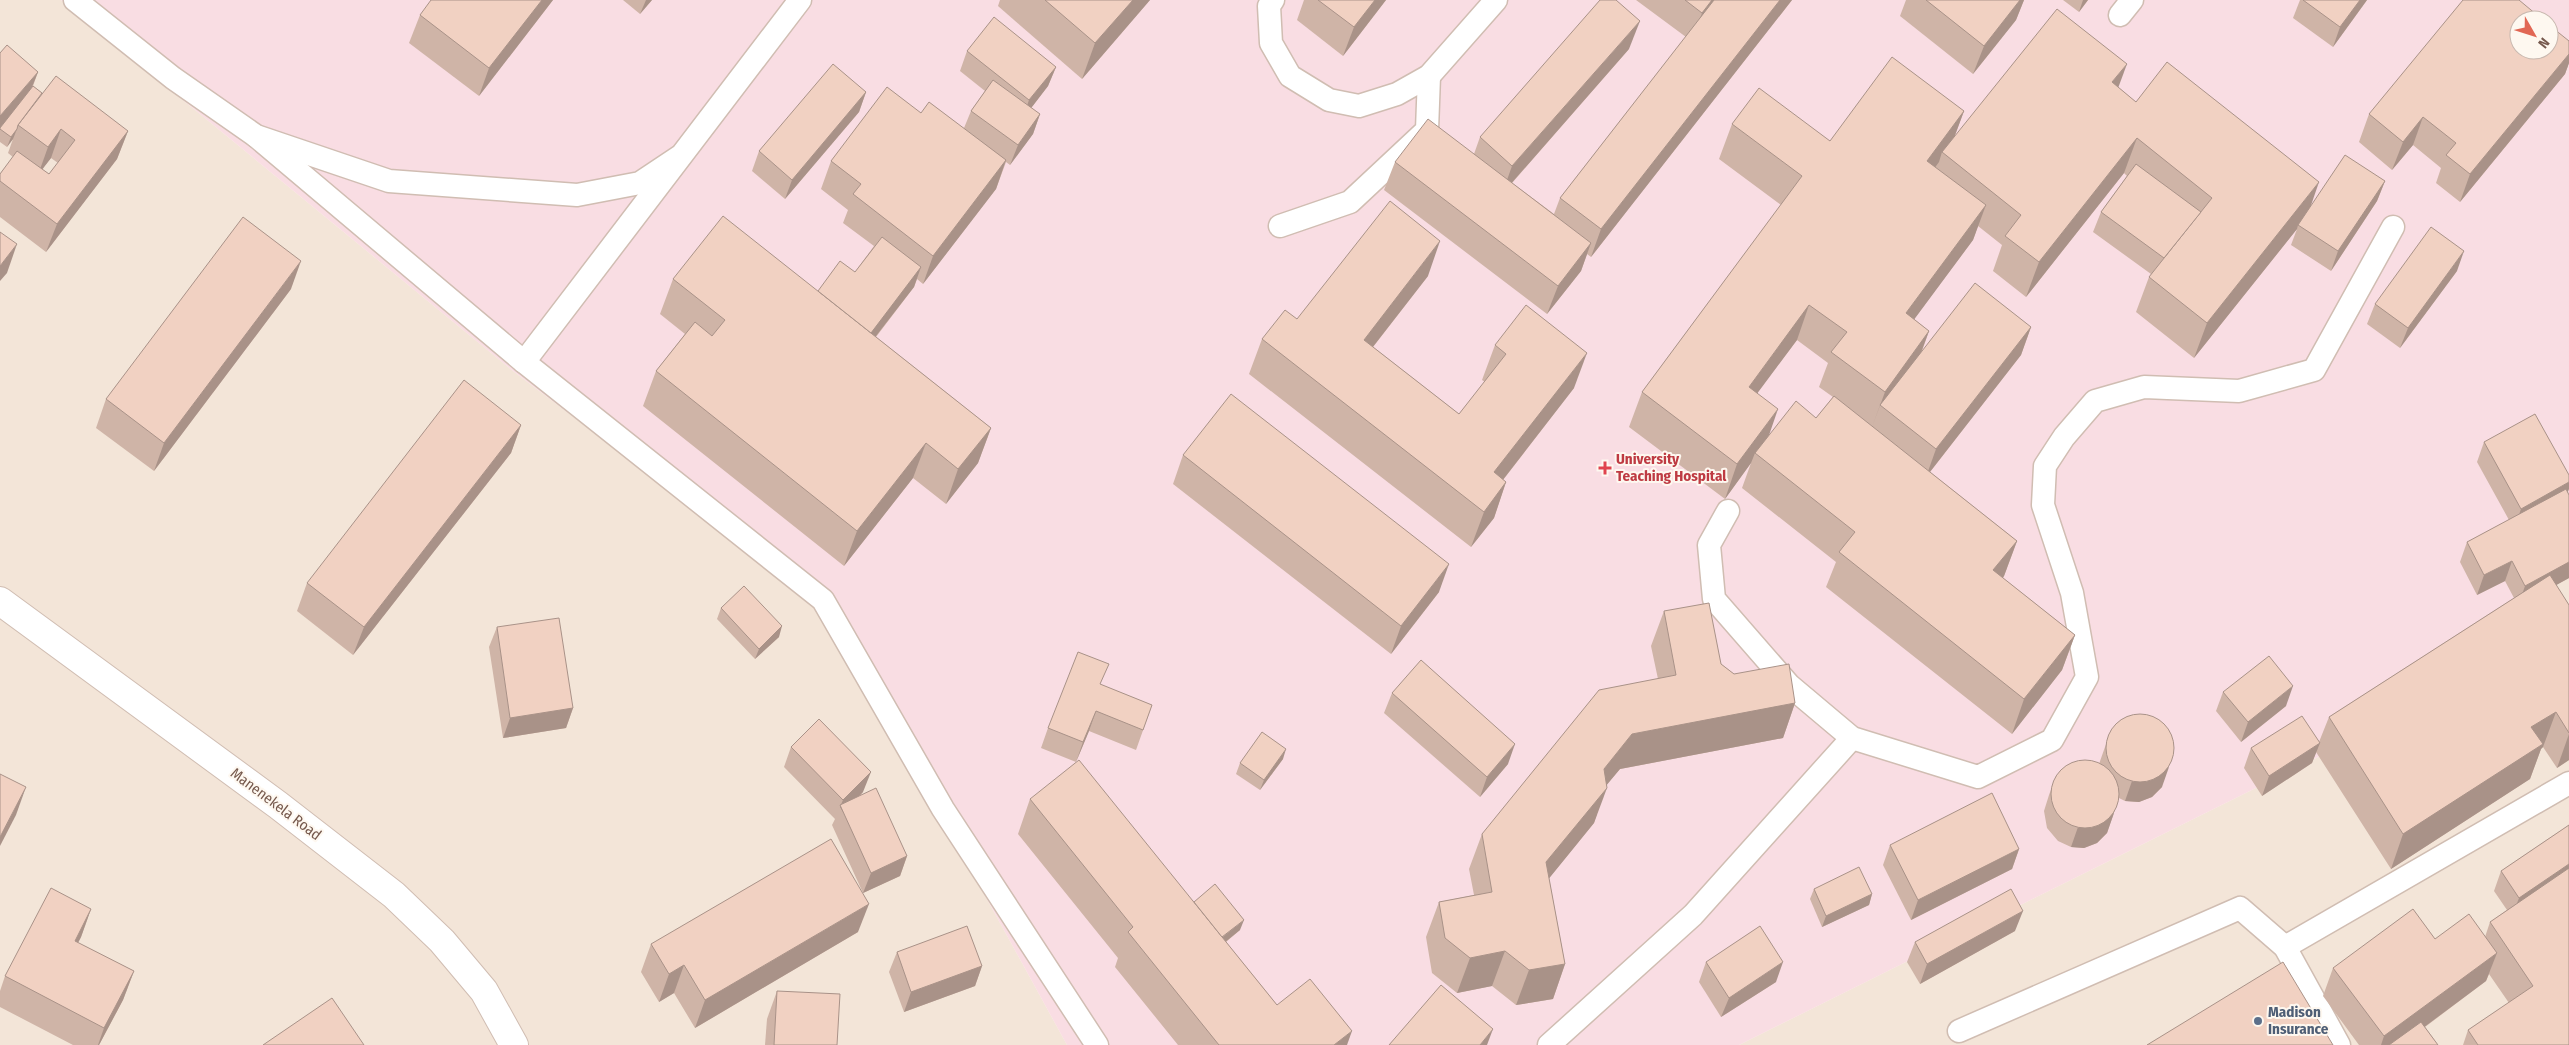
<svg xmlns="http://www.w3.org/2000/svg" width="2569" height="1045" font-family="'Fira Sans Condensed',sans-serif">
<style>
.residential{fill:#f3e5d8}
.medical{fill:#f9dde3;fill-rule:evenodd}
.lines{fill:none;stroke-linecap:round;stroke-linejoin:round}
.lane-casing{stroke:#d0bdb2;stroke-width:25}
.street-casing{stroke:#d0bdb2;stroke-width:30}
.lane{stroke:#fff;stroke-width:22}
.street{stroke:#fff;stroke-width:28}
.wall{fill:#cfb4a7;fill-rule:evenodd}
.shaded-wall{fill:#a99288}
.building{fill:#f1d1c2;stroke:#a99288}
.health-dot{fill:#e0444e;stroke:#fef8f0;stroke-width:2}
.service-dot{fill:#5c6f8a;stroke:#fef8f0;stroke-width:2}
.labels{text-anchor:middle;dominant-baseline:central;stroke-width:4;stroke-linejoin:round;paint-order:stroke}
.health-label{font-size:15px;font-weight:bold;fill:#be3a42;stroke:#fef8f0;text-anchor:start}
.street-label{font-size:15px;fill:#76594d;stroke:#fef8f0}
.service-label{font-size:15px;font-weight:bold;fill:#4e5e75;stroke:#fef8f0;text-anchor:start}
</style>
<rect width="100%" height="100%" fill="#fcf3ea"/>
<g class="residential">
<path d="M0 0H61L513 371 829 611 1067 1045H0Z"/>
<path d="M2569 565V1045H1739L2441 696Z"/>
</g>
<path class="medical" d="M61 0H2569V565L2441 696 1739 1045H1067L829 611 513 371ZM2519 20H2549V50H2519Z"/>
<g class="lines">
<g class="lane-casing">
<g id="lane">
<path d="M75 0 173 78 256 136 389 181 577 195 640 183 679 157"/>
<path d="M1273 0 1269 6 1271 43 1290 76 1329 100 1359 106 1397 94 1429 76 1496 0"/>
<path d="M2120 15 2132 0"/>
<path d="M256 136 524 362 823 600 943 809 1097 1045"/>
<path d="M1280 226 1350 202 1427 130 1429 76"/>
<path d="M524 362 800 0"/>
<path d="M1728 511 1709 545 1714 599 1789 685 1852 738 1978 777 2052 740 2087 677 2072 593 2043 505 2045 466 2064 437 2095 401 2144 387 2239 391 2314 370 2393 227"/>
<path d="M2285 947 2569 783"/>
<path d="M1959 1031 2240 908 2285 947 2339 1045"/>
<path d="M1549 1045 1693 915 1852 738"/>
</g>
</g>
<g class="street-casing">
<path id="street" d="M0 601 278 805 394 895 442 941 484 991 514 1045"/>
</g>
<use href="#lane" class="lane"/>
<use href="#street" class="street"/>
</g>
<g class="wall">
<path d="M553 0 479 96 409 43 420 15Z"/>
<path d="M623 0H652L640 14Z"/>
<path d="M1000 0H1150L1082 79 998 6Z"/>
<path d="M1304 0H1386L1343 56 1297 20Z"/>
<path d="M1636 0H1792L1591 257 1587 254 1581 271 1547 314 1384 190 1395 162 1474 154 1480 137 1629 49 1512 183 1554 214 1560 198 1686 37Z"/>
<path d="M1906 0H2024L2016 20 1973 74 1900 16Z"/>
<path d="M2063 0H2088L2079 12Z"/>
<path d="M2300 0H2367L2333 47 2293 18Z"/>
<path d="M2569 41V63L2565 74 2460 202 2436 183 2441 168 2413 145 2392 170 2359 142 2369 114Z"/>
<path d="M967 51 1056 67 1048 86 1031 108 1040 114 1033 134 1010 165 1006 162 996 189 923 284 917 279 914 287 876 337 991 428 978 463 946 504 913 478 844 566 643 406 656 371 685 334 660 314 673 279 818 291 855 272 874 246 843 223 848 210 821 189 831 161 921 113 964 128 971 111 985 91 960 71Z"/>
<path d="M38 72 33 86 42 93 128 131 117 159 46 252 0 217V174L13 157 8 153 13 139 7 147 0 142V128ZM51 158 58 163 49 174 42 169Z"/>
<path d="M2118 87 2136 102 2310 207 2385 181 2377 201 2331 271 2291 245 2297 229 2194 358 2136 312 2149 277 2151 274 2093 232 2101 212 2127 176 2124 173 2026 297 1993 271 2002 245 1978 226 1973 240 1914 319 1929 331 1922 351 2031 327 2021 355 1930 472 2017 541 2004 576 2003 578 2075 635 2062 670 2012 734 1826 587 1836 562 1742 488 1751 463 1725 499 1629 427 1642 392 1781 205 1719 159 1732 124 1830 141 1964 111 1954 138ZM1797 340 1828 363 1819 387 1833 397 1816 418 1768 436 1757 393Z"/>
<path d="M866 92 859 112 785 199 752 171 759 151Z"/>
<path d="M2457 271 2400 348 2367 324 2375 304Z"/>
<path d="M1428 276 1373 347 1459 414 1485 382 1482 380 1495 345 1574 388 1503 480 1506 482 1494 518 1471 547 1249 374 1262 339 1297 319Z"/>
<path d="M291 289 154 471 96 428 106 399Z"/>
<path d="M521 425 511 453 353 655 297 611 307 583Z"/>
<path d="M2484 442 2568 492 2569 495V578L2556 585 2569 605V760L2557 768 2543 747 2541 749 2530 779 2391 869 2316 752 2312 763 2262 796 2244 768 2251 748 2319 742 2329 717 2514 598 2505 581 2477 595 2460 562 2467 542 2509 520 2477 462Z"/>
<path d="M1183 455 1439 592 1391 654 1173 484Z"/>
<path d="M721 608 779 637 755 659 717 619Z"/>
<path d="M1664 611 1721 664 1734 674 1795 703 1783 738 1620 769 1606 785 1594 823 1549 878 1565 964 1553 999 1516 1005 1492 986 1457 993 1432 973 1426 937 1439 902 1474 895 1469 869 1482 834 1658 679 1651 646Z"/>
<path d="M497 627 573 708 566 728 503 738 489 647Z"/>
<path d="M1101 685 1152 705 1136 750 1089 731 1076 762 1041 748 1048 728Z"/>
<path d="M2223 692 2286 706 2241 742 2216 711Z"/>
<path d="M1392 693 1508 764 1480 797 1384 713Z"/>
<path d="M2111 730 2162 787 2152 797 2139 802 2125 801 2119 798 2107 833 2097 843 2084 848 2071 847 2058 841 2047 828 2044 811 2049 795 2056 776 2099 764Z"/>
<path d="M791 747 863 792 860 796 907 856 900 876 863 893 832 825 835 819 784 767Z"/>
<path d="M1283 759 1260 790 1236 774 1240 763Z"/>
<path d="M1030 799 1240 930 1226 942 1277 1005 1347 1045H1178L1115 967 1118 958 1018 834Z"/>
<path d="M2569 825V1045H2463L2468 1030 2509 1003 2489 974 2486 981 2425 1027 2438 1045H2359L2323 996 2333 968 2435 939 2485 937 2490 922 2507 910 2494 891 2501 871Z"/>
<path d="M1890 845 2019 849 2012 869 1911 920 1883 865Z"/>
<path d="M1814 889 1872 894 1869 905 1822 927 1810 899Z"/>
<path d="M91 909 81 937 78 943 134 971 123 1000 99 1045H73L0 1007V991L5 976Z"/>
<path d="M2015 931 1920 984 1907 962 1915 942Z"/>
<path d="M858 932 695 1028 674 993 659 1002 641 972 651 944Z"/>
<path d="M897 952 982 966 975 986 904 1012 889 972Z"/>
<path d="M1706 962 1776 982 1721 1017 1699 982Z"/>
<path d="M777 991 837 1045H765L767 1019Z"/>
</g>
<g class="shaded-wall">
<path d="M542 0H553L479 96 489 68Z"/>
<path d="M646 0H652L640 14Z"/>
<path d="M1133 0H1150L1082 79 1095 43Z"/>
<path d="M1375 0H1386L1343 56 1354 27Z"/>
<path d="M1712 0H1722L1692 41 1702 13Z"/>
<path d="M1780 0H1792L1591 257 1601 229Z"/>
<path d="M2020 0H2024L2016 20 1973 74 1984 46Z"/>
<path d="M2083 0H2088L2079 12Z"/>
<path d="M2360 0H2367L2333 47 2340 27Z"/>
<path d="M1640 21 1629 49 1502 194 1512 166Z"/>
<path d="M2569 54V63L2565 74 2460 202 2470 174Z"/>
<path d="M2127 64 2114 99 2112 82Z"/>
<path d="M1056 67 1048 86 1022 120 1029 100Z"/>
<path d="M38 72 30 92 0 128V116Z"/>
<path d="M866 92 859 112 785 199 792 180Z"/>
<path d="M1964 111 1951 146 1942 152 1939 162 1914 196 1927 161Z"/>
<path d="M1040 114 1033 134 1010 165 1018 145Z"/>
<path d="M2423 117 2413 145 2392 170 2403 142Z"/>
<path d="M17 129 13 139 7 147 11 137Z"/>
<path d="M61 129 51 158 38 175 48 147Z"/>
<path d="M128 131 117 159 46 252 57 224Z"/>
<path d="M2137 138 2124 173 2026 297 2039 262Z"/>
<path d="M1006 160 996 189 923 284 933 256Z"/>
<path d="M2385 181 2377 201 2331 271 2338 251Z"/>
<path d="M2319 182 2307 217 2298 225 2297 229 2194 358 2207 323Z"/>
<path d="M1986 205 1973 240 1893 348 1906 313Z"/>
<path d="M1440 241 1428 276 1351 375 1364 340Z"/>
<path d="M1591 243 1581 271 1547 314 1558 286Z"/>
<path d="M17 244 7 273 0 281V266Z"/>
<path d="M2464 251 2457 271 2400 348 2408 328Z"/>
<path d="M301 261 291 289 154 471 164 443Z"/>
<path d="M921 267 914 287 855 363 862 344Z"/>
<path d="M1809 305 1797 340 1736 422 1749 387Z"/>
<path d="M2031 327 2021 355 1926 477 1936 449Z"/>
<path d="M1929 331 1916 366 1880 405 1872 427 1885 392Z"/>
<path d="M1587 353 1574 388 1481 508 1494 472Z"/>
<path d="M1778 409 1766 444 1755 453 1751 463 1725 499 1737 464Z"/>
<path d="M521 425 511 453 353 655 364 627Z"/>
<path d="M991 428 978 463 946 504 958 469Z"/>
<path d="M926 443 913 478 844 566 857 531Z"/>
<path d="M1506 482 1494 518 1471 547 1484 512Z"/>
<path d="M2569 482V489L2565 500 2514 529 2521 509Z"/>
<path d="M2017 541 2004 576 1981 605 1993 570Z"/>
<path d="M2512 561 2505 581 2477 595 2484 575Z"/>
<path d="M2569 562V578L2518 606 2525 586Z"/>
<path d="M1449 564 1439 592 1391 654 1401 626Z"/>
<path d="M782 626 779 637 755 659 759 649Z"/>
<path d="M2075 635 2062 670 2012 734 2024 699Z"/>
<path d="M2293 686 2286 706 2241 742 2248 722Z"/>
<path d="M1795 703 1783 738 1620 769 1591 804 1604 769 1632 734Z"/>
<path d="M573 708 566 728 503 738 510 718Z"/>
<path d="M1096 711 1089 731 1076 762 1083 742Z"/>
<path d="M2556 712 2543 747 2541 749 2530 779 2391 869 2403 834 2531 727Z"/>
<path d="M2569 734V760L2557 768Z"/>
<path d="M2320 743 2312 763 2262 796 2269 776Z"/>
<path d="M1515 744 1508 764 1480 797 1487 777Z"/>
<path d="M1286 749 1283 759 1260 790 1264 780Z"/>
<path d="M2169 767 2162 787 2152 797 2139 802 2125 801 2132 781Z"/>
<path d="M871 772 863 792 843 812 840 807 843 800Z"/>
<path d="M26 787 16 815 0 846V837Z"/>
<path d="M1607 788 1594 823 1534 897 1546 862Z"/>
<path d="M2114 813 2107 833 2097 843 2084 848 2071 847 2078 827Z"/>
<path d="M2019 849 2012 869 1911 920 1918 900Z"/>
<path d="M907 856 900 876 863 893 871 873Z"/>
<path d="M2569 864V879L2512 917 2519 898Z"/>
<path d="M1872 894 1869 905 1822 927 1826 916Z"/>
<path d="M869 904 858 932 695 1028 705 1000Z"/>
<path d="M91 909 81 937 64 969 75 941Z"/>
<path d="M2023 911 2015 931 1920 984 1927 964Z"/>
<path d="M1244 920 1240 930 1214 951 1218 941Z"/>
<path d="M1505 951 1492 986 1457 993 1470 958Z"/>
<path d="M2497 953 2486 981 2400 1045H2381L2384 1036Z"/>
<path d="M1783 962 1776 982 1721 1017 1729 998Z"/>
<path d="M1565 964 1553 999 1516 1005 1529 970Z"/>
<path d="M684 965 674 993 659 1002 669 974Z"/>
<path d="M982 966 975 986 904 1012 911 992Z"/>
<path d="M134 971 123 1000 99 1045H98L104 1028Z"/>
<path d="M1493 1029 1487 1045H1480Z"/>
<path d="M1352 1031 1347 1045H1334Z"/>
</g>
<g class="building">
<path d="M431 0H542L489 68 420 15Z"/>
<path d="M1045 0H1133L1095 43Z"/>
<path d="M1318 0H1375L1354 27Z"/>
<path d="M1600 0H1616L1640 21 1512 166 1480 137Z"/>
<path d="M1685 0H1712L1702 13Z"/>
<path d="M1714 0H1780L1601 229 1560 198Z"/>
<path d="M1926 0H2020L1984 46Z"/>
<path d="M2303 0H2360L2340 27Z"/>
<path d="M2463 0H2519L2543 20H2519V50H2549V25L2569 41V54L2470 174 2446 155 2456 143 2423 117 2403 142 2369 114Z"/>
<path d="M2057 9 2127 64 2112 82 2136 102 2167 62 2319 182 2207 323 2149 277 2212 198 2137 138 2039 262 2005 236 2021 215 1942 152Z"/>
<path d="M994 17 1056 67 1029 100 967 51Z"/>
<path d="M7 45 38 72 0 116V53Z"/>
<path d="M1892 57 1964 111 1927 161 1986 205 1906 313 1929 331 1885 392 1831 352 1847 332 1809 305 1749 387 1778 409 1737 464 1642 392 1802 176 1732 124 1759 88 1830 141Z"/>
<path d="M833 64 866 92 792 180 759 151Z"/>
<path d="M56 76 128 131 57 224 0 181V174L17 151 49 174 75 140 61 129 48 147 18 125Z"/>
<path d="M993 80 1040 114 1018 145 971 111Z"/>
<path d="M33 86 42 93 18 125 17 129 11 137 0 129V128Z"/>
<path d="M887 87 921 113 929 102 1006 160 933 256 853 194 861 184 831 161Z"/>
<path d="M1428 119 1591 243 1558 286 1395 162Z"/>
<path d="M2345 155 2385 181 2338 251 2298 225Z"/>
<path d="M2136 164 2201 212 2164 258 2101 212Z"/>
<path d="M1390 201 1440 241 1364 340 1459 414 1506 354 1495 345 1526 305 1587 353 1494 472 1506 482 1484 512 1262 339 1285 310 1297 319Z"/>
<path d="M723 216 991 428 958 469 926 443 857 531 656 371 695 322 712 336 725 320 673 279Z"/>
<path d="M243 217 301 261 164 443 106 399Z"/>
<path d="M2431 227 2464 251 2408 328 2375 304Z"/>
<path d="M0 232 17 244 0 266Z"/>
<path d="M882 237 921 267 871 333 818 291 840 261 855 272Z"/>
<path d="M1975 283 2031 327 1936 449 1880 405Z"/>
<path d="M464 380 521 425 364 627 307 583Z"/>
<path d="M1231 394 1449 564 1401 626 1183 455Z"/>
<path d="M1834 396 2017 541 1993 570 2075 635 2024 699 1839 552 1855 532 1755 453 1796 401 1816 418Z"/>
<path d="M2535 414 2569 475V482L2521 509 2484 442Z"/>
<path d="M2566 489 2569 495V562L2525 586 2512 561 2484 575 2467 542Z"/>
<path d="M2550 575 2569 605V733L2556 712 2531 727 2543 744 2403 834 2329 717Z"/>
<path d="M744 586 782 626 759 649 721 608Z"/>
<path d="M1709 603 1721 664 1734 674 1789 664 1795 703 1632 734 1604 769 1607 788 1546 862 1565 964 1529 970 1505 951 1470 958 1445 938 1439 902 1492 892 1482 834 1599 690 1676 675 1664 611Z"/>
<path d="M559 618 573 708 510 718 497 627Z"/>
<path d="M1078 652 1109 664 1100 684 1152 705 1143 730 1096 711 1083 742 1048 728Z"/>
<path d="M2269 656 2293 686 2248 722 2223 692Z"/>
<path d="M1421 660 1515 744 1487 777 1392 693Z"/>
<circle cx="2140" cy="748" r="34"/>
<path d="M2302 716 2320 743 2269 776 2251 748Z"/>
<path d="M819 719 871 772 843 800 791 747Z"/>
<path d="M1262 732 1286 749 1264 780 1240 763Z"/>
<path d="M1079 760 1277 1005 1310 979 1352 1031 1334 1045H1219L1128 932 1133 927 1030 799Z"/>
<circle cx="2085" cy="794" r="34"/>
<path d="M0 774 26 787 0 837Z"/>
<path d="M876 788 907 856 871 873 840 805Z"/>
<path d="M1992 793 2019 849 1918 900 1890 845Z"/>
<path d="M2569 825V864L2519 898 2501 871Z"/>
<path d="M831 839 869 904 705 1000 684 965 669 974 651 944Z"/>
<path d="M1859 867 1872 894 1826 916 1814 889Z"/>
<path d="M2569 868V1045H2478L2468 1030 2533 986 2490 922Z"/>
<path d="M1215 884 1244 920 1222 937 1194 902Z"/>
<path d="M51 888 91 909 75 941 134 971 104 1028 5 976Z"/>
<path d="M2011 889 2023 911 1927 964 1915 942Z"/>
<path d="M2413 909 2435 939 2469 914 2497 953 2384 1036 2333 968Z"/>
<path d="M967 926 982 966 911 992 897 952Z"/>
<path d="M1760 926 1783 962 1729 998 1706 962Z"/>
<path d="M2283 962 2333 1045H2147Z"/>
<path d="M1441 985 1493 1029 1480 1045H1389Z"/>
<path d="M777 991 840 994 837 1045H774Z"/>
<path d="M332 998 364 1045H263Z"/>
<path d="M2421 1022 2438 1045H2389Z"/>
</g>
<path class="health-dot" d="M1602.5 460.5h5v5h5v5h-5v5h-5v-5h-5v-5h5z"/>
<circle class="service-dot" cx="2258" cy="1021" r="5"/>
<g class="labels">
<g class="health-label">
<text x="1616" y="459">University<tspan x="1616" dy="17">Teaching Hospital</tspan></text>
</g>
<g class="street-label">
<text transform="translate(276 804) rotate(37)">Manenekela Road</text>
</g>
<g class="service-label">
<text x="2268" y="1012">Madison<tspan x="2268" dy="17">Insurance</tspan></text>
</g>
</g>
<g transform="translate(2534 35) rotate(129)"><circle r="24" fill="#fef8f0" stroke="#c8b8af"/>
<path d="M0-4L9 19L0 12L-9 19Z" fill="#e16754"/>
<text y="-8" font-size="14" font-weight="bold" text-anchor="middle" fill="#76594d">N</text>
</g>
</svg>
